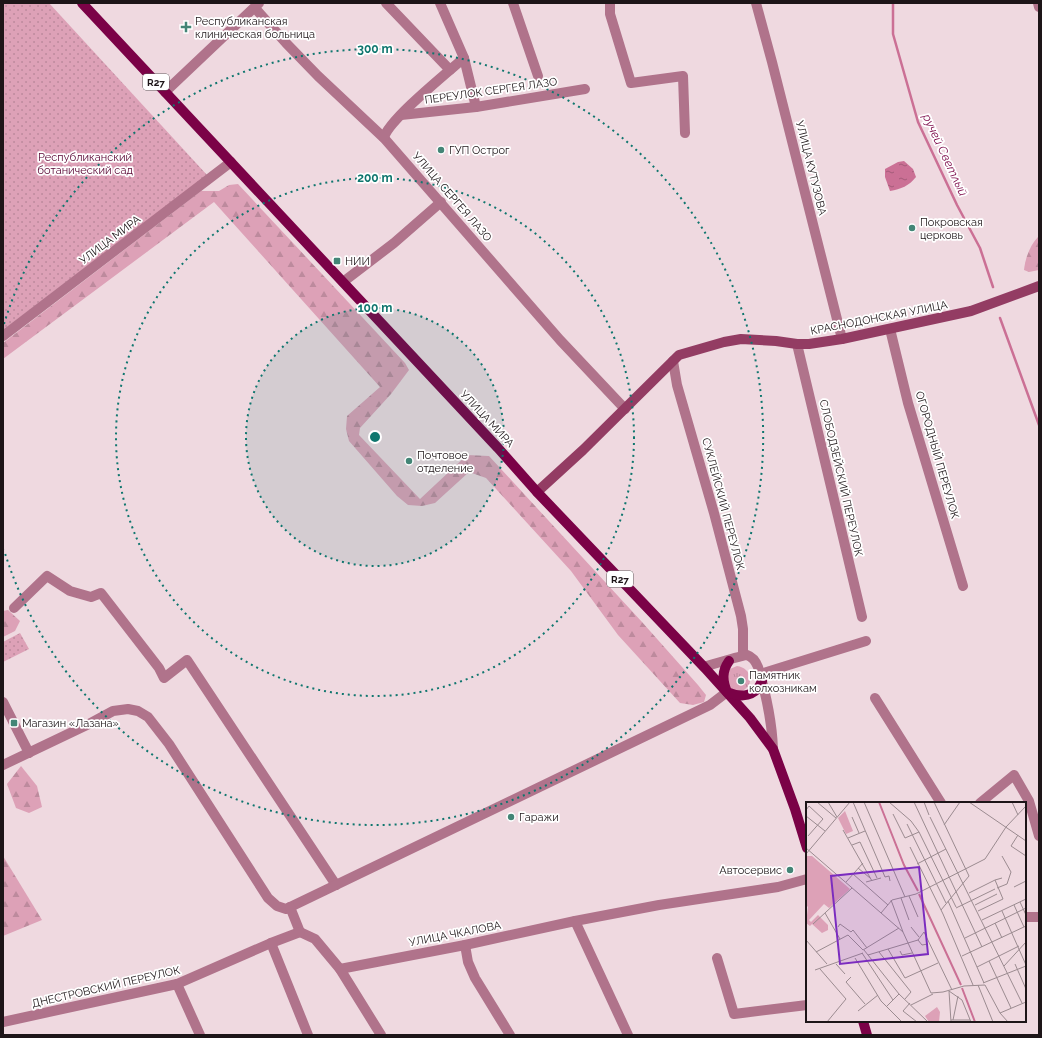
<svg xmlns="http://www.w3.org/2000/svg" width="1042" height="1038" font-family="Raleway,sans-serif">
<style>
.grass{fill:url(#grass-tufts)}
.forest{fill:url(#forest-firs)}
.park{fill:url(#park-dots)}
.water{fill:url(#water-ripples)}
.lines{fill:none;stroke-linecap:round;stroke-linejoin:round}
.stream{stroke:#cb7095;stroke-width:2.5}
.street{stroke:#b0738b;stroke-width:10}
.secondary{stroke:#933c63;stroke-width:10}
.primary{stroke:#7b0247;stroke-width:10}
.ring{fill:none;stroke:#0f766e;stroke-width:2;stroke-dasharray:2 4}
.poi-dot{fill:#438576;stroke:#fff;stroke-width:1.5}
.labels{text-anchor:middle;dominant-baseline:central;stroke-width:3.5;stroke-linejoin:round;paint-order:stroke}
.shield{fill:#fff;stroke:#615b5d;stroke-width:1}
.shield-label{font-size:10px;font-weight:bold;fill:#1d1518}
.poi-label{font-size:11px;fill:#1d1518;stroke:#fff;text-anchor:start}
.street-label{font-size:11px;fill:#1d1518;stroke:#fff}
.park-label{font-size:11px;fill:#560030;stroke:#fff}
.water-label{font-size:12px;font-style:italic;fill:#7b0748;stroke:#fff}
.inset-river{fill:none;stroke:#cb7095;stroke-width:2}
.inset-road{fill:none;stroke:#9b8b90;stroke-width:1}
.view{fill:#7b2cbf;fill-opacity:0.15;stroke:#7b2cbf;stroke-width:2}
.inset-edge{fill:none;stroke:#1d1518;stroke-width:2}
.centre{fill:#0f766e;stroke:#fff;stroke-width:2}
.ring-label{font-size:12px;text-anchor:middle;font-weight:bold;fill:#0f766e;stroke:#fff;stroke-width:3.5;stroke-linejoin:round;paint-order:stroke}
</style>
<defs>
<pattern id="grass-tufts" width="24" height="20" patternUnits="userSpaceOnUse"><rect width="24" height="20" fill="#dda1b7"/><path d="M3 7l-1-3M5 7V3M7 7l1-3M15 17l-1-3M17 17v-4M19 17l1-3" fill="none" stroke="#bd8a9d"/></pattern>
<pattern id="forest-firs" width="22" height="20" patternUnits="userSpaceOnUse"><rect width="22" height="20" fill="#dda1b7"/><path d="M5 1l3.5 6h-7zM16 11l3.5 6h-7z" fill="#bd8a9d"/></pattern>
<pattern id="park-dots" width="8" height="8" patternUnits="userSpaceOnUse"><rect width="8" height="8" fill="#dda1b7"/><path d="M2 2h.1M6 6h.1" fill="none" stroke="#bd8a9d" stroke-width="1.8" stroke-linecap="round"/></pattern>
<pattern id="water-ripples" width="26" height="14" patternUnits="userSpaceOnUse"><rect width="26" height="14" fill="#cb7095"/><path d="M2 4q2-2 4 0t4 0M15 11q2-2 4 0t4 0" fill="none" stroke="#a45b79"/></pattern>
</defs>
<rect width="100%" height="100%" fill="#efd9e0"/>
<path class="grass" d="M737 666C752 668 755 685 742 691L729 689 725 677 730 669Z"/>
<g class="forest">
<path d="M238 184 405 363 409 370 391 394 360 428 359 435 420 499 467 455 489 456 642 622 698 685 706 695 704 702 693 705 680 703 618 635 571 571 486 478 469 472 435 503 422 506 408 505 397 496 349 441 346 429 347 416 380 387 214 202 3 359V343L201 191H219L229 185Z"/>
<path d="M1038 237H1039V270L1029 272 1024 270C1025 259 1030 245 1038 237Z"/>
<path d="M8 610 20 621 15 631 3 637V611Z"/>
<path d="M21 766 37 786 42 807 29 813 16 808 7 784Z"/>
<path d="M3 856 42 920 3 936Z"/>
</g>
<g class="park">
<path d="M3 3H49L207 175 3 330Z"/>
<path d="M20 633 29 649 3 662V642Z"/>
</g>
<path class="water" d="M904 161 913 169 916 177C909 186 901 189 890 191L885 177V169L898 162Z"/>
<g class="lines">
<g class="stream">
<path d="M893 3V34L918 122 957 205 980 248 993 287"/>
<path d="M1000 318 1039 425"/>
</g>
<g class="street">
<path d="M386 3 450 70"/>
<path d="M440 3 464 58 476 107"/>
<path d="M513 3 538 76"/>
<path d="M610 3V14L631 83 683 76 685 133"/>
<path d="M756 3 772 62 842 339"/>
<path d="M1038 3 1039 7"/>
<path d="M255 8 286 43 318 76 384 138 560 340 625 409"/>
<path d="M165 92 259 3"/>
<path d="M401 115 476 107 585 89"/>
<path d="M384 138C387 121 448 72 464 58"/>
<path d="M343 282 394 243 441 202"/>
<path d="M890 329 908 403 963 586"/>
<path d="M3 336 231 162"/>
<path d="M797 344 862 617"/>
<path d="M673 361 677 385 714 513 741 616 743 629V655"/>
<path d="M14 608 47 576 70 591 91 597 101 593 159 668 164 678 187 660 336 885"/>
<path d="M704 667C710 665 744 655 747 655 753 657 756 662 758 667 766 694 772 721 773 749"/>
<path d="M760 674 866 641"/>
<path d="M875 698 941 803"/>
<path d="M3 702 29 753"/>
<path d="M3 765 89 724 113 711 128 709 138 711 148 717 169 744 268 898 277 906 286 909 710 705 727 692"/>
<path d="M980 803 1014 775 1029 801 1039 836"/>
<path d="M290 907 300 932"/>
<path d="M1025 917H1039"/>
<path d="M575 921 628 1035"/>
<path d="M300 932 315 939 340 969 381 1035"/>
<path d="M271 943 308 1035"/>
<path d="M465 945 468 962 475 978 510 1035"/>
<path d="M717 958 734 1014 807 1005"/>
<path d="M340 969 465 945 575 921 659 905 778 887 807 879"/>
<path d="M177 984 200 1035"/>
<path d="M3 1022 177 984 271 943 300 932"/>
</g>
<path class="secondary" d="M537 492 583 450 679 355 724 342 741 339 776 341 797 344H809L842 339 971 311 1039 286"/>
<g class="primary">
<path d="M82 3 498 448 537 492 704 667 750 718 773 749 795 809 807 848"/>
<path d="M729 661C722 671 722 680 727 692 741 698 756 697 762 681"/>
<path d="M863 1021 867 1035"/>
</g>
</g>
<circle cx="375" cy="437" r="129" fill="#0f766e" fill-opacity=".12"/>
<g class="ring">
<circle cx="375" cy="437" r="129"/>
<circle cx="375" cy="437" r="259"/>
<path d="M4 324A388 388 0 1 1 4 550"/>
</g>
<g class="poi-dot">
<path d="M184 21h4v4h4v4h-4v4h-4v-4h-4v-4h4z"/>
<circle cx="441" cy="150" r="4"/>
<circle cx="912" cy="228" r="4"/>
<rect x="333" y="257" width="8" height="8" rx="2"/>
<circle cx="409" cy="461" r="4"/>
<circle cx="741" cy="681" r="4"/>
<rect x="10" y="719" width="8" height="8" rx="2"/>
<circle cx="511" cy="817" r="4"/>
<circle cx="790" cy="870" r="4"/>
</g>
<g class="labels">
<g class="shield">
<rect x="143" y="74" width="26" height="16" rx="3"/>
<rect x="607" y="571" width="26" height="16" rx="3"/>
</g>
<g class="shield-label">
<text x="156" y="82">R27</text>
<text x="620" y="579">R27</text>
</g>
<g class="poi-label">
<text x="195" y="21">Республиканская<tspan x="195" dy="13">клиническая больница</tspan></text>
<text x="449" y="150">ГУП Острог</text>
<text x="920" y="222">Покровская<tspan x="920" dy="13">церковь</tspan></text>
<text x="345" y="261">НИИ</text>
<text x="417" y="455">Почтовое<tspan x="417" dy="13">отделение</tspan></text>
<text x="749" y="675">Памятник<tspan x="749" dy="13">колхозникам</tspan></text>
<text x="22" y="723">Магазин «Лазана»</text>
<text x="519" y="817">Гаражи</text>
<text x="782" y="870" text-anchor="end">Автосервис</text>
</g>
<g class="street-label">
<text transform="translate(491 91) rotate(-8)">ПЕРЕУЛОК СЕРГЕЯ ЛАЗО</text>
<text transform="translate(811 168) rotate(76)">УЛИЦА КУТУЗОВА</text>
<text transform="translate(452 197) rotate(49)">УЛИЦА СЕРГЕЯ ЛАЗО</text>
<text transform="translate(110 240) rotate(-37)">УЛИЦА МИРА</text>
<text transform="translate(879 318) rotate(-11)">КРАСНОДОНСКАЯ УЛИЦА</text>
<text transform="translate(487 419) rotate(47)">УЛИЦА МИРА</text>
<text transform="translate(937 455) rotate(74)">ОГОРОДНЫЙ ПЕРЕУЛОК</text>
<text transform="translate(841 478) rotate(77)">СЛОБОДЗЕЙСКИЙ ПЕРЕУЛОК</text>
<text transform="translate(723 504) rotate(75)">СУКЛЕЙСКИЙ ПЕРЕУЛОК</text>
<text transform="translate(455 934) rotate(-11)">УЛИЦА ЧКАЛОВА</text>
<text transform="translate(106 987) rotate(-13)">ДНЕСТРОВСКИЙ ПЕРЕУЛОК</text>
</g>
<g class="park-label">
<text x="85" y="157">Республиканский<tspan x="85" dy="13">ботанический сад</tspan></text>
</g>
<g class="water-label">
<text transform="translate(945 155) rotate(65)">ручей Светлый</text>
</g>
</g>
<g transform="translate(806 802)">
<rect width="220" height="220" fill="#efd9e0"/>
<path d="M0 54H6L44 87 23 106 18 102 3 118 5 120 12 113 22 123V128L16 131 6 122 4 124 0 121 2 105 0 103Z" fill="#dda1b7"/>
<path d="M39 9 47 29 40 32 32 16ZM131 205 134 210 133 220H123L119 214Z" fill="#dda1b7"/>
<path class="inset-river" d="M73 0 98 63 112 89M113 92 155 183M156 186 169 220"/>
<path class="inset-road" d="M11 0 30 16M22 0 31 15M47 0 79 75 83 74 84 79M58 0 99 95M83 0 105 19 113 30 150 105M108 0 176 145M118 0 123 13M128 0 163 74 135 108M163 0 220 39M206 0 212 13M0 8 3 4 17 17 2 34M87 12 99 36 113 30M0 14 19 29M46 15 53 31M124 15 216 201M101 22 140 101M138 23 154 0M37 28 66 79M212 33 205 44 220 54M42 36 59 29M46 43 54 40 71 76M104 45 137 112 167 183M0 46 97 130 125 191 137 190 158 184 179 183 194 211 202 220M0 52 44 0M111 62 140 47M52 66 64 76M47 72 82 103M40 80 57 61M60 80 75 76M208 85 220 79M191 86 201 82 205 70 196 54M163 91 189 78M103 94 112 115M95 96 103 118M85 98 97 130M142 99 178 181M214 100 220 113M169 103 191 92M208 103 218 125M150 106 189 87M172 109 197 97 189 78 196 76M196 109 220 163M19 111 34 137M75 111 86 98 110 92 179 57 200 25 220 4M176 118 220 97M189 121 196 136M7 122 46 86M32 125 34 122 45 130 47 128 61 146M105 125 113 135M159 136 220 106M0 138 21 162M112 138 118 130 146 188M112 138 116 143 122 142M82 147 99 176 132 161M58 148 93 192 122 220M94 149 96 153 106 151M10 150 42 133 57 148 93 126M73 150 105 190 99 197M56 151 87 198M62 153 112 138M156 154 220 124M49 156 75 199 96 220M183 159 205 206M30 162 39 172M209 162 220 187M198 164 220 140M171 165 213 144M14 167 40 197 21 220M9 168 57 151M45 175 40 180 59 202M177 181 220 164M172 183 187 220M143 189 156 198 165 220M143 189 145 220M104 201 97 209 111 220M105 203 127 192M80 205 93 192M52 209 72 193M194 211 220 200M145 218H164M147 218 152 194"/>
<path class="view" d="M113 65 122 152 34 162 25 74Z"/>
<rect width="220" height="220" class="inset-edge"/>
</g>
<circle cx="375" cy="437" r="6" class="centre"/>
<g class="ring-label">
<text x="375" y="53">300 m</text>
<text x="375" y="182">200 m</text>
<text x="375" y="312">100 m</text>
</g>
<rect width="1042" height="1038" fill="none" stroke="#1d1518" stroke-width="8"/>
</svg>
